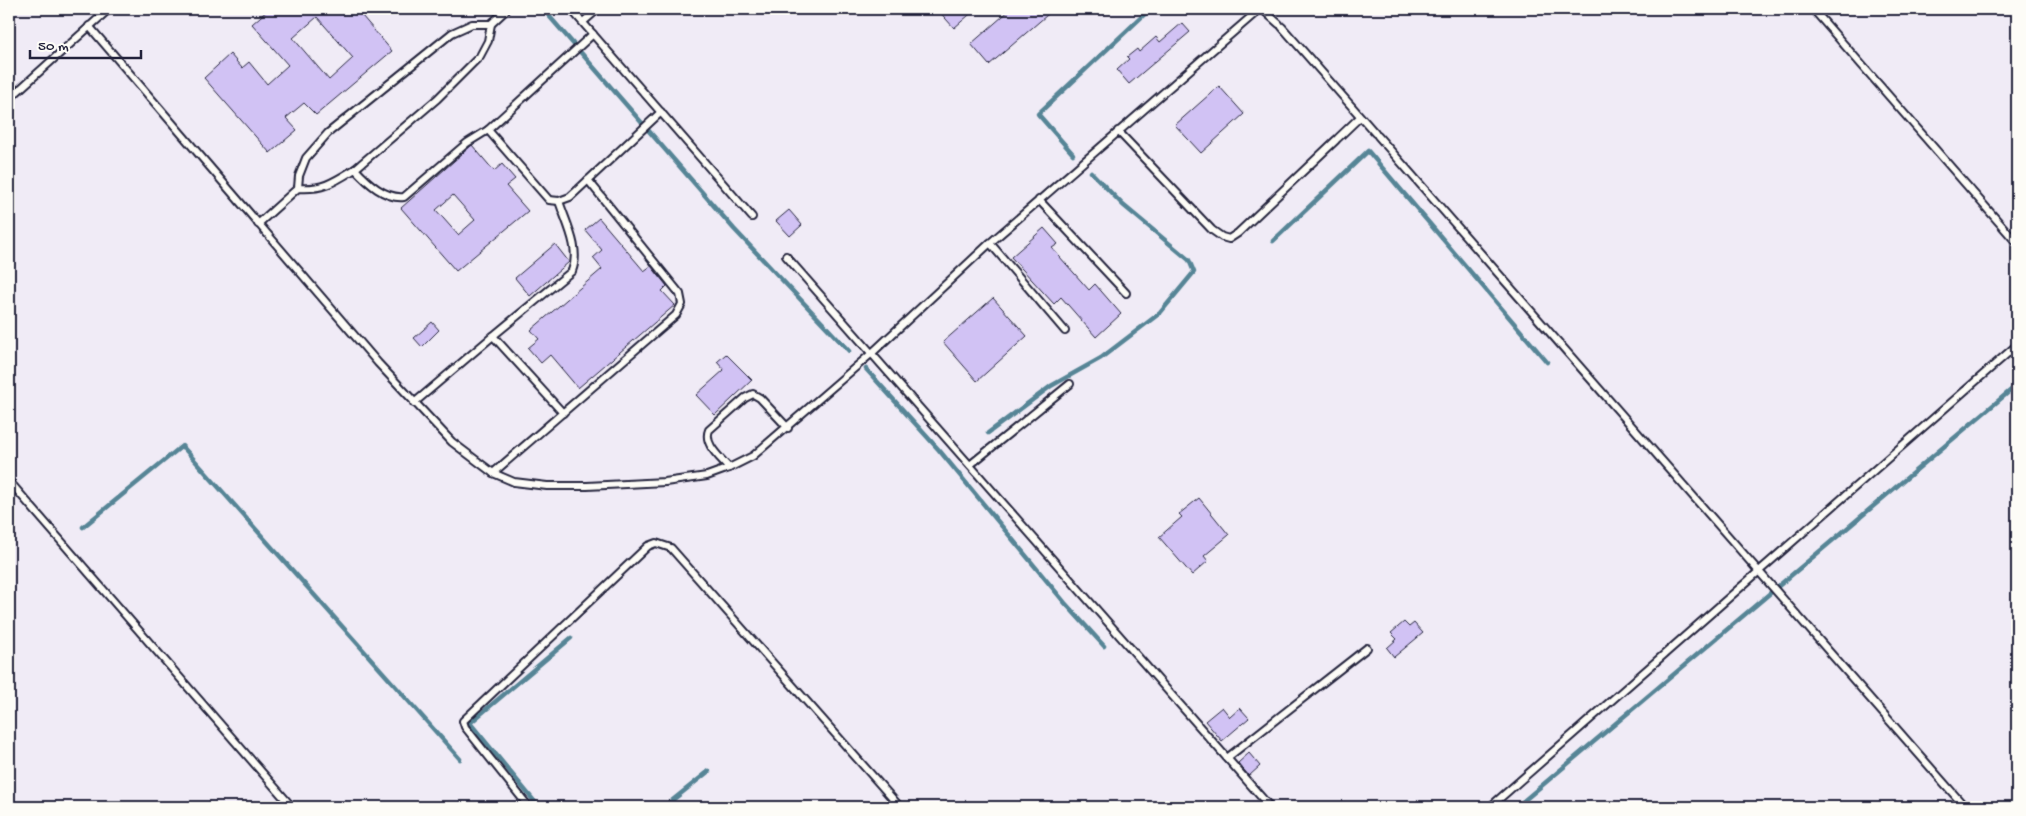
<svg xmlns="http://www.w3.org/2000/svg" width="2026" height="816" font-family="'Gochi Hand',sans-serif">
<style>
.built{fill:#f0ebf6}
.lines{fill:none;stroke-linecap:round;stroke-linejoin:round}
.stream{stroke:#568596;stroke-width:4.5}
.building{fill:#d1c2f4;stroke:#22223b;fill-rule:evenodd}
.lane-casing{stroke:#22223b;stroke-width:10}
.lane{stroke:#fdfcf7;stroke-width:6}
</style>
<rect width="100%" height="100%" fill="#fdfcf7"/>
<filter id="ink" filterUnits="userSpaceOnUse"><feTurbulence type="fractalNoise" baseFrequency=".02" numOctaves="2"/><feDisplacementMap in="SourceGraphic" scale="10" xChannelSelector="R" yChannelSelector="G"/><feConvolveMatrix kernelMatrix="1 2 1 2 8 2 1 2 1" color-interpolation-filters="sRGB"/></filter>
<g filter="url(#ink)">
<rect class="built" x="9" y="9" width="2008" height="798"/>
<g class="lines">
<g class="stream">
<path d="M543 9 734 229 849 351"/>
<path d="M1073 154 1038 114 1150 9"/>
<path d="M1273 241 1368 151 1547 362"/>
<path d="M866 369 939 450 1065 603 1104 646"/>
<path d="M988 433 1051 386 1101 358 1160 313 1194 272 1189 260 1123 205 1091 172"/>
<path d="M83 527 182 446 460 759"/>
<path d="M1520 804 2017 385"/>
<path d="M539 807 470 723 571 638"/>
<path d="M664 807 709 771"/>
</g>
</g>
<g class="building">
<path d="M269 9H356L392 51 316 115 304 103 286 118 297 130 270 153 204 78 230 54 242 68 249 62 267 84 288 65 252 24ZM317 17 353 58 329 80 293 38Z"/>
<path d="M937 9H976L954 28Z"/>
<path d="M1011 9H1054L989 65 971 44Z"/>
<path d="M1182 23 1190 32 1129 84 1117 70 1129 59 1127 57 1137 49 1139 52 1156 37 1160 42Z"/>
<path d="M1219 86 1244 114 1201 153 1175 125Z"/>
<path d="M472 145 494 171 502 164 515 179 506 186 528 211 456 271 401 208ZM453 195 475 220 458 235 436 210Z"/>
<path d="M789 210 802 225 790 236 776 221Z"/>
<path d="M599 218 644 271 651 266 667 286 662 291 675 305 578 388 550 355 541 363 528 348 539 339 531 330 602 269 593 258 602 250 585 230Z"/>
<path d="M1044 228 1058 244 1052 248 1089 290 1095 284 1121 314 1096 337 1061 297 1054 304 1011 257Z"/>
<path d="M555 244 569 262 530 296 515 278Z"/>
<path d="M993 298 1027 336 977 381 943 342Z"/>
<path d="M432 322 439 330 422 347 414 338Z"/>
<path d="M726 354 752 380 715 415 696 395 724 370 717 362Z"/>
<path d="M1199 498 1229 535 1204 556 1208 561 1192 575 1159 537 1182 517 1179 514Z"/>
<path d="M1404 622 1409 627 1414 623 1423 633 1394 657 1387 648 1397 639 1391 633Z"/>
<path d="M1222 707 1230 717 1240 708 1249 718 1222 741 1205 721Z"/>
<path d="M1249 753 1260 766 1249 776 1238 763Z"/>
</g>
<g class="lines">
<g class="lane-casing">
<g id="lane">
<path d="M571 9 752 217"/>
<path d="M1262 9 1279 24"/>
<path d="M1813 9 2017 243"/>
<path d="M583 22 598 9"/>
<path d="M89 26 378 363 452 442 493 473 514 482 547 486H587L665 482 707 476 729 468 753 456 872 353 990 243 1260 9"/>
<path d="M1282 27 1375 133"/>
<path d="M593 34 488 130 549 200 559 201 570 197 661 112"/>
<path d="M9 99 109 9"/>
<path d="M1118 131 1212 230 1222 237 1229 239 1238 233 1336 140"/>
<path d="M1378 136 1965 807"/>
<path d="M1338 138 1360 117"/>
<path d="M355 169 437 99 480 56 488 41 491 24 507 9"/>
<path d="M298 188 299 176 306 158 328 133 452 33 472 24H491"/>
<path d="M1039 200 1126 293"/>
<path d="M258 224 298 188C323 190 334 182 355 169 368 183 385 199 404 197L467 143 488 130"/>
<path d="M990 243 1065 331"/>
<path d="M786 256 1270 807"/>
<path d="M493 336 572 271C581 249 566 223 559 201"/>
<path d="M414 403 493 336 563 413"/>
<path d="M970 465 1070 384"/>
<path d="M729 468C721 458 703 444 709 430L745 398 753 394 760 398 788 428"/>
<path d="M493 473 676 315 682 304 680 294 588 180"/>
<path d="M9 481 292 807"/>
<path d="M1227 758 1367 648"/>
<path d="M529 807 465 727 463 721 648 546 656 543 671 548 900 807"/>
<path d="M1490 807 2017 345"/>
</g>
</g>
<use href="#lane" class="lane"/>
</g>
</g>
<rect width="2026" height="816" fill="none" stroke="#fdfcf7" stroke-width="30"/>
<rect x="15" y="15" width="1996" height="786" fill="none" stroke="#22223b" stroke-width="2" filter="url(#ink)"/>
<path d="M30 50v8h111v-8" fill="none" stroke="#22223b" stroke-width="2.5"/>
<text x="38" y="50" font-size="15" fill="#22223b" stroke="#fdfcf7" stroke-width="4" paint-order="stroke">50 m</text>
</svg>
